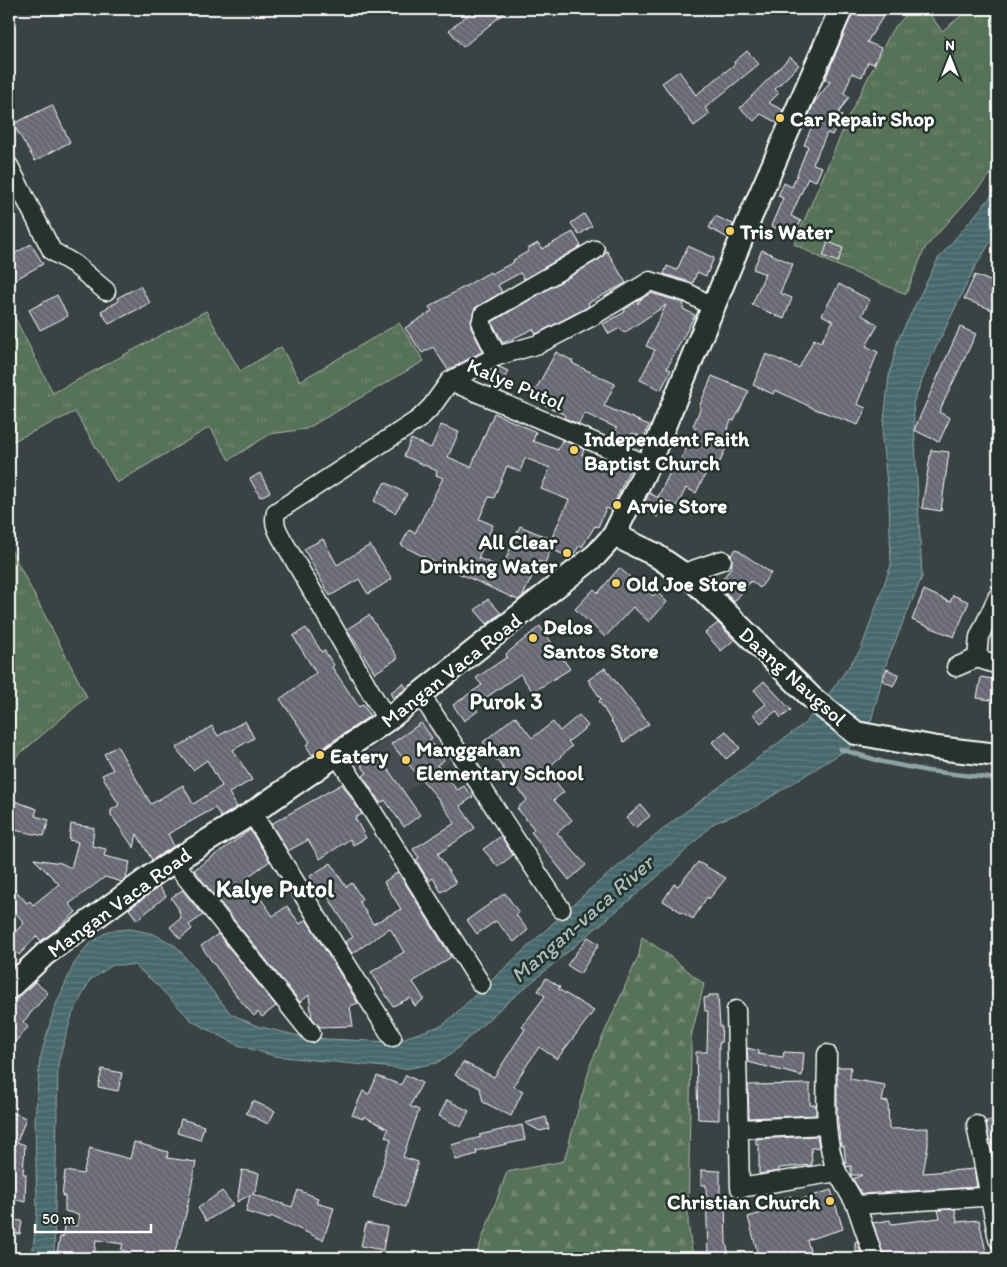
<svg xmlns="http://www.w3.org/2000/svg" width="1007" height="1267" font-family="Itim,sans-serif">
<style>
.built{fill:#484e52}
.grass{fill:url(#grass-tufts);stroke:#abb8ac}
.forest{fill:url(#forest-firs);stroke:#abb8ac}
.water{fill:url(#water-rules);stroke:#90a4a7}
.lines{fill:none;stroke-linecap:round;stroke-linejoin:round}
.stream{stroke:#90a4a7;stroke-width:4.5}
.building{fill:url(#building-back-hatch);stroke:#fff;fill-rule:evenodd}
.minor-casing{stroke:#fff;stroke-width:21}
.major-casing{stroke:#fff;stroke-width:26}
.minor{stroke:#26332d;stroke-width:18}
.major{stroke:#26332d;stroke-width:22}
.poi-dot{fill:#ffd166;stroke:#26332d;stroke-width:2}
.labels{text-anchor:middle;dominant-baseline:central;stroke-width:5;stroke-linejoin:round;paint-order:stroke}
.poi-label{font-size:21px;font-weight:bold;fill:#fff;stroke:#26332d;text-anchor:start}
.street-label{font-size:21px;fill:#fff;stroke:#26332d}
.neighbourhood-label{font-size:22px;font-weight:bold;fill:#fff;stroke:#26332d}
.water-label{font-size:22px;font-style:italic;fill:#acbbbd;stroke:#26332d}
.quarter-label{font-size:24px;font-weight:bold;fill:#fff;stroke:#26332d}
</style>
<defs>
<pattern id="grass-tufts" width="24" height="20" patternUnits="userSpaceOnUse" patternTransform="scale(1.25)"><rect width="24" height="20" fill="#577258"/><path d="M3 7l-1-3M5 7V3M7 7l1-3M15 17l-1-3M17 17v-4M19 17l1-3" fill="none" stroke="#708771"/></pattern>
<pattern id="forest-firs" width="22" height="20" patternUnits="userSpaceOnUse" patternTransform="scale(1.25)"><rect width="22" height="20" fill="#577258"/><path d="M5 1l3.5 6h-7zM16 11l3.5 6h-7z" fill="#708771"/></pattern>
<pattern id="water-rules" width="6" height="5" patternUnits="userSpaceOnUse" patternTransform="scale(1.25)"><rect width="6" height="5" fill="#46686c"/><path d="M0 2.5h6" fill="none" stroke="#627f82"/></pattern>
<pattern id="building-back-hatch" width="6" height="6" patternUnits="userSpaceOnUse" patternTransform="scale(1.25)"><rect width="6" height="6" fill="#686875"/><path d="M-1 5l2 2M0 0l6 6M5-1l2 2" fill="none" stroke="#7f7f8a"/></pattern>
</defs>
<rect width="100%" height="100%" fill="#3a4343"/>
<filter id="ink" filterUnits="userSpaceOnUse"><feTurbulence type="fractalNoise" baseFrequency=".02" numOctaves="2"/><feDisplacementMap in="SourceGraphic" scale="10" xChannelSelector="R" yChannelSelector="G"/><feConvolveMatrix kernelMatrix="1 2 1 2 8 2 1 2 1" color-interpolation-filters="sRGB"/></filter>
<g filter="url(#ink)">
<path class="built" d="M424 712 455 758 385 807 356 761Z"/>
<g class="grass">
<path d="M912 9H926L942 31 970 9H998V166L925 248 906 294 831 263 794 244 849 116 892 30Z"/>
<path d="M9 306 53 393 206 311 240 371 281 347 300 381 399 323 424 361 306 429 270 434 229 460 210 427 117 483 75 412 9 443Z"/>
<path d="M9 546 87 697 16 757 9 775Z"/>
</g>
<path class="forest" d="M642 937 667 954 704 984 691 1037V1049L688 1223 693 1258H475L507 1172 564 1161 591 1063 639 955Z"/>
<path class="water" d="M998 188V230L974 269 931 358 913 403 922 577 887 661 871 721 849 748 753 808 714 823 669 867 502 1007 451 1054 436 1063 405 1069 274 1056 238 1045 192 1021 155 983 134 965H113L90 980 72 1015 58 1063 54 1258H32L37 1212 35 1118 40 1059 54 1009 74 964 88 945 108 931 131 929 154 934 176 946 231 1014 257 1026 307 1038 392 1042 443 1025 589 890 672 822 805 723 829 694 861 649 891 565 889 501 882 439 889 376 898 340 938 259Z"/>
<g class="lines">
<path class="stream" d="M840 749 883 762 928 771 998 779"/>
</g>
<g class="building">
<path d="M475 9H509L463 47 449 30Z"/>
<path d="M854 9H888L867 42 881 48 874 64 868 62 862 77 852 73 844 93 849 97 838 114 842 115 832 135 827 133 813 164 822 167 816 181 808 178 791 216 801 221 794 236 771 226 783 198 778 196 784 183 792 187 808 146 804 145 812 126 805 124 814 103 830 82 825 80Z"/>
<path d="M747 51 759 64 705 108 710 114 694 126 662 83 679 71 696 95 735 64 734 62Z"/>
<path d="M790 57 799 65 775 89 779 93 769 103 783 110 777 123 761 114 754 121 740 108Z"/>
<path d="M52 105 70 142 35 161 13 124Z"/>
<path d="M584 214 592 226 579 235 571 223Z"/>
<path d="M715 216 733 224 728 238 709 228Z"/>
<path d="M573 232 581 246 524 279 520 273 498 285 502 292 475 308 471 322V328L483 351 448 370 433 347 422 353 405 328 432 311 429 307 490 272 491 274 514 262 513 260 529 251 527 249 538 243 542 249Z"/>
<path d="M828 242 843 248 838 262 823 256Z"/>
<path d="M31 244 43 264 9 283V257Z"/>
<path d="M688 246 714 258 706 276 697 272 693 283 664 274 667 266 677 270Z"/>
<path d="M762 250 793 264 780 293 792 298 784 319 752 305 765 274 753 269Z"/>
<path d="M607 251 626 283 588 303 589 306 586 308 536 334 533 329 503 343 492 322 600 259Z"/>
<path d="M975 275 998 284V298L993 310 964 299Z"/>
<path d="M839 284 870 300 862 315 878 325 866 346 878 352 857 404 866 408 858 425 815 409 775 390 773 394 753 385 766 354 799 368 814 339 821 342 833 321 822 315Z"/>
<path d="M140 286 150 303 109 324 101 311 119 301 117 298Z"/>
<path d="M651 293 684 303 683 309 695 315 667 368 671 370 661 390 640 380 655 350 646 346 666 305 624 333 620 328 609 334 603 324 625 312 624 310 637 301 638 304 641 299Z"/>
<path d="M57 295 68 316 40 330 29 310Z"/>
<path d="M960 327 976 334 939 412 950 418 939 442 914 430Z"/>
<path d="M556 352 573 361 572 363 615 384 604 406 649 425 644 438 632 433 627 445 612 438 617 428 584 413 579 424 564 418 565 415 531 398Z"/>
<path d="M500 367 508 371 500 388 488 382 494 369Z"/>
<path d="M712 376 749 391 734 421 731 420 722 443 727 445 720 462 713 459 696 493 686 488 677 506 658 497 675 462 679 464 696 427 693 426 701 407H699Z"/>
<path d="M494 413 536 432 533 441 558 450 562 440 584 449 582 455 612 465 613 462 630 469 611 510 606 508 598 527 595 526 582 547 580 545 571 558 551 549 545 563 539 561 523 596 518 600 436 563 401 545 409 530 415 533 443 478 436 475 437 471 404 456 411 439 431 448 441 425 459 432 448 457 471 467ZM525 458 550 468 541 489 569 500 551 539 520 526 502 568 478 558 493 525 479 519 489 497 494 498 507 466 520 472Z"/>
<path d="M931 450 949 452 941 511 922 508Z"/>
<path d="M260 473 270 492 260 497 250 479Z"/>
<path d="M385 482 407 494 395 513 374 501Z"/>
<path d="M649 493 665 501 657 517 642 508Z"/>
<path d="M323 539 337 565 370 545 392 579 368 594 359 579 330 596 304 549Z"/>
<path d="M736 549 771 573 760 588 751 581 734 602 718 586 732 566 731 555Z"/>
<path d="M619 568 653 596 657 592 667 602 649 622 633 607 605 637 575 609 594 589 598 593Z"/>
<path d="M924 590 950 602 953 595 969 602 954 637 912 620Z"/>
<path d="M488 599 501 613 487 624 475 610Z"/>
<path d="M369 615 398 658 375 673 347 629Z"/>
<path d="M718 623 734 640 721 651 705 633Z"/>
<path d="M540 626 570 669 533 692 520 674 474 706 478 711 464 721 453 705 482 685 476 678 507 657 506 654Z"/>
<path d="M306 628 322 652 324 650 334 665 332 667 359 707 363 704 370 716 312 755 306 745 310 742 280 699 316 673 293 636Z"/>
<path d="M605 668 649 724 624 742 599 701 601 699 588 680Z"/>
<path d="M887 669 899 675 893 686 882 680Z"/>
<path d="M981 677 998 680V701L977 698Z"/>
<path d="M764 681 791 710 781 718 776 711 761 723 753 714 766 704 754 690Z"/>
<path d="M403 683 407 688 393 698 390 693Z"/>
<path d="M579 715 588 726 568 742 572 746 546 770 564 792 554 800 572 820 557 833 586 865 569 880 531 832 534 829 517 808 527 800 483 742 515 716 532 738 553 722 560 731Z"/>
<path d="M245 721 254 738 233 750 252 780 229 793 237 807 221 817 215 808 168 834 174 846 152 860 137 834 134 848 111 815V810L119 805 102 775 113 770 104 754 117 746 151 804 183 785 193 804 222 786 207 760 193 770 176 748 212 726 218 736Z"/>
<path d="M421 723 432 738 429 740 444 760 437 765 457 790 464 786 473 797 460 806 475 828 438 854 456 883 441 892 433 878 429 881 416 860 419 858 413 849 455 823 436 796 391 744Z"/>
<path d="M726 731 740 748 726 759 712 742Z"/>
<path d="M377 754 420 815 404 827 385 800 380 803 363 776 367 773 361 765Z"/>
<path d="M342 784 362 814 355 818 366 838 353 845 350 839 320 859 308 840 288 851 271 824Z"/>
<path d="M9 799 37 809 35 816 49 820 44 836 9 829Z"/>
<path d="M641 805 650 816 635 828 626 818Z"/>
<path d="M71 824 94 828 92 846 106 849 104 856 130 862 126 878 122 882 105 877 69 904 76 912 56 930 41 941 37 936 19 955 9 945V938L24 923 9 904V883L27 903 30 901 33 905 59 884 34 859 61 863 71 868 78 842 69 840Z"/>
<path d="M250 830 270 861 246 878 273 916 287 906 300 924 306 919 358 1003 350 1006 353 1026 320 1027 312 1018 309 995 300 1002 194 870Z"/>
<path d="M501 836 513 855 498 867 483 849Z"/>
<path d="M698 862 726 878 709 899 707 897 693 919 663 901 674 884 678 886Z"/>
<path d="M331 863 346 887 352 883 362 899 359 901 373 924 401 909 384 882 398 872 451 957 413 982 424 999 415 1006 410 998 393 1006 371 972 404 952 390 928 352 954 345 942 353 937 325 892 322 894 310 876Z"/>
<path d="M159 887 166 896 137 920 129 909Z"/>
<path d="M182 890 203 915 189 925 192 929 180 939 170 927 181 918 178 908 171 898Z"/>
<path d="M505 893 519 913 516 915 528 930 514 942 496 921 477 934 467 920Z"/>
<path d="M218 934 276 1006 262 1017 258 1012 254 1016 239 999 201 946Z"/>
<path d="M588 937 599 944 580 974 567 965Z"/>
<path d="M546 978 560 987 558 989 594 1011 557 1059 539 1047 513 1086 523 1091 511 1116 483 1102 480 1088 455 1075 463 1062 494 1077 525 1029 522 1027 545 996 538 991Z"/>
<path d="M35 982 48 993 23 1022 28 1027 9 1049V1007Z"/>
<path d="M709 995H718L720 1027H722L721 1043H719V1120L698 1119 696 1052H707L708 1011H705L704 998 709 997Z"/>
<path d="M747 1048 759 1051 758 1054 783 1057 784 1052 804 1053 802 1076 748 1062Z"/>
<path d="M837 1067H851L850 1079 885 1085 882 1102 888 1101 889 1129 928 1128V1146L923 1173 974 1169 977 1187 862 1194 853 1179 862 1175H851V1166L846 1167 844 1146H841L840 1141 837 1113Z"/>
<path d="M102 1069 122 1073 118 1091 98 1087Z"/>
<path d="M406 1075 422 1083 410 1106 419 1110 403 1157 418 1162 405 1207 373 1197 391 1139 385 1137 388 1129 364 1116 363 1119 352 1115 363 1091 369 1094 377 1076 401 1085Z"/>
<path d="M810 1084V1105H816V1115L749 1118 748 1085Z"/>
<path d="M447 1100 469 1111 461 1127 439 1116Z"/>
<path d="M253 1101 275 1111 268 1124 246 1113Z"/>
<path d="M9 1111 26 1118 17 1142 25 1145 23 1174H26L25 1202 9 1198Z"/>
<path d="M546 1117 549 1129 540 1131 525 1123Z"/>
<path d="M181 1119 204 1126 200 1140 177 1133Z"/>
<path d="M986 1121H996L998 1184 986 1123Z"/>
<path d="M522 1125 525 1140 476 1151 477 1154 456 1160 451 1145 481 1137 479 1135Z"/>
<path d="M817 1136 819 1147 811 1148 812 1165 779 1168V1171L759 1174V1145H756V1139Z"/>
<path d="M134 1142 168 1152 167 1158 196 1162 186 1214 173 1258H128L129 1253 121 1250 123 1244 96 1240 94 1258H78L57 1254 60 1237H63L64 1224 77 1226 79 1215 65 1211V1196H62L65 1171 83 1174 90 1148 130 1159Z"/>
<path d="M242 1170 259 1173 256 1191 252 1194 292 1207 298 1190 318 1198 316 1203 334 1208 323 1240 271 1216 270 1219 246 1212 250 1195 237 1202Z"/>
<path d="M701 1170 720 1171V1199L725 1198 726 1243 730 1258H708L706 1185H701Z"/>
<path d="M831 1190 843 1229 807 1240 812 1258H759L748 1217 776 1209 774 1201 791 1196 793 1202Z"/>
<path d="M222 1191 233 1205 206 1221 198 1208Z"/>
<path d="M955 1209 957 1222 979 1220 987 1256 974 1258H884L873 1223 890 1220 891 1224 940 1218 938 1210Z"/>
<path d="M9 1220 22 1221 20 1234 9 1233Z"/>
<path d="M366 1223 387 1227 383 1250 361 1246Z"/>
<path d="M857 1241 862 1255 855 1256V1242Z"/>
</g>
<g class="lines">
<g class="minor-casing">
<g id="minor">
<path d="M9 166 52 251 74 264 106 291"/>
<path d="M497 356 481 324 483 315 595 250"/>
<path d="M648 465 450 381 497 356 539 344 591 317 650 281 688 293 715 308"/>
<path d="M684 573 722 560"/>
<path d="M998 596 979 637 977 658 998 665"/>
<path d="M956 667 977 658"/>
<path d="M421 695 561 909"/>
<path d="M387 720 282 539C277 530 273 523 276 512L419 419 432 406 450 381"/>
<path d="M337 755 481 984"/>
<path d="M252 813 392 1037"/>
<path d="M173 861 311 1033"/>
<path d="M736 1010 740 1188 837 1172 856 1205 874 1258"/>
<path d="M827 1054C827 1094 822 1134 837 1172"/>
<path d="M976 1125 998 1239"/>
<path d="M740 1129 826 1125"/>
<path d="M856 1205 998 1196"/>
</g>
</g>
<g class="major-casing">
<g id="major">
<path d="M614 535 654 554 695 582 813 699 856 733 937 748 998 755"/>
<path d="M9 988 45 954 157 872 252 813 387 720 596 555 614 535 648 465 750 218 841 9"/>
</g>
</g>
<use href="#minor" class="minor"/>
<use href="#major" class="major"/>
</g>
</g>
<g class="poi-dot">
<circle cx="780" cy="118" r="5"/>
<circle cx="730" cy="231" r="5"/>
<circle cx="574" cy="450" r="5"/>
<circle cx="617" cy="505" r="5"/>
<circle cx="567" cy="553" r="5"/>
<circle cx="616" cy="583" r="5"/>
<circle cx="533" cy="638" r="5"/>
<circle cx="320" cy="755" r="5"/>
<circle cx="406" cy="760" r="5"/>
<circle cx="830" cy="1201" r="5"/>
</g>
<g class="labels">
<g class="poi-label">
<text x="790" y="118">Car Repair Shop</text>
<text x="740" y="231">Tris Water</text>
<text x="584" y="438">Independent Faith<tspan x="584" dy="24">Baptist Church</tspan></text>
<text x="627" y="505">Arvie Store</text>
<text x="557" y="541" text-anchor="end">All Clear<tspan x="557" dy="24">Drinking Water</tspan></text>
<text x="626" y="583">Old Joe Store</text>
<text x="543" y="626">Delos<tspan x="543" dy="24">Santos Store</tspan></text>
<text x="416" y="748">Manggahan<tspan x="416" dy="24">Elementary School</tspan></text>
<text x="330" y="755">Eatery</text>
<text x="820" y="1201" text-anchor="end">Christian Church</text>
</g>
<g class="street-label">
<text transform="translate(516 384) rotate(23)">Kalye Putol</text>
<text transform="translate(451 670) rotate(-38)">Mangan Vaca Road</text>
<text transform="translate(793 676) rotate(42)">Daang Naugsol</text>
<text transform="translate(119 902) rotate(-36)">Mangan Vaca Road</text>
</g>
<g class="neighbourhood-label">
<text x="506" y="701">Purok 3</text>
</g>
<g class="water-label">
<text transform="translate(582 919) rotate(-41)">Mangan-vaca River</text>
</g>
<g class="quarter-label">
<text x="275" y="888">Kalye Putol</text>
</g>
</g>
<rect width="1007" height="1267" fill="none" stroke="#26332d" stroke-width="30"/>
<rect x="15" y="15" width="977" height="1237" fill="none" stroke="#fff" stroke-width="2" filter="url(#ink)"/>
<g transform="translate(950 58)" stroke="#26332d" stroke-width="4" paint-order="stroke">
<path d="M0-4L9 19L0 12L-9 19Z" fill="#ffffff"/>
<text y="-8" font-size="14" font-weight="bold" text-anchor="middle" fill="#ffffff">N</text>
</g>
<path d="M35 1224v8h116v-8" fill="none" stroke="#ffffff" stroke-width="2.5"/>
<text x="42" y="1224" font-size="15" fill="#ffffff" stroke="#26332d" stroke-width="4" paint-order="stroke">50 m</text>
</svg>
